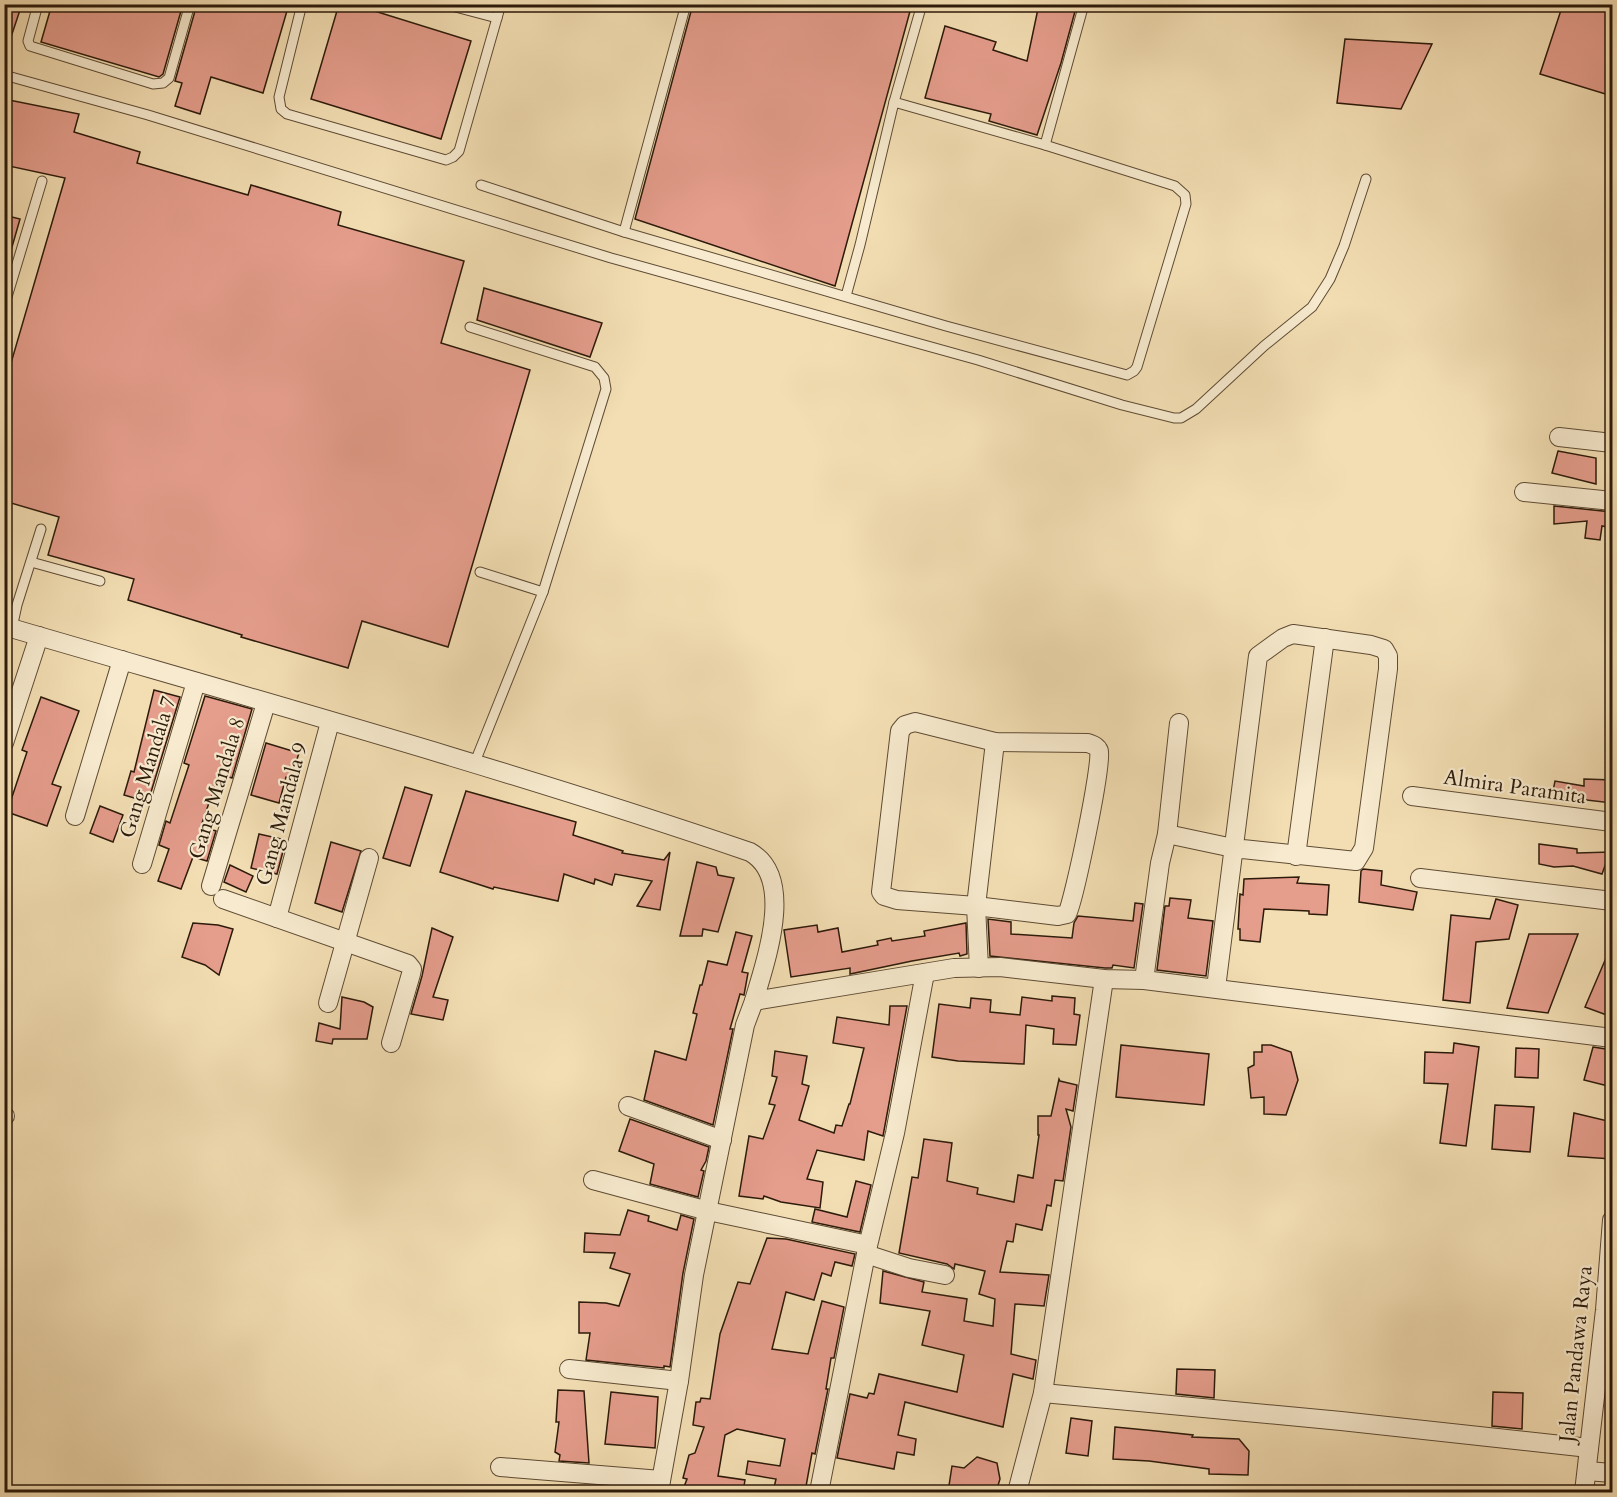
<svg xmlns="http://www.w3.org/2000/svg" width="1617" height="1497" font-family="Cardo,serif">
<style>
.building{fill:#e59d8c;stroke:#2c1a0a;stroke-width:1.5}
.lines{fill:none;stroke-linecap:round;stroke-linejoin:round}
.service-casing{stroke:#5e4b34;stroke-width:11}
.minor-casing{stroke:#5e4b34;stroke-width:20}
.service{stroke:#f7eace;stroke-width:9}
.minor{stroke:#f7eace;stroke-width:18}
.labels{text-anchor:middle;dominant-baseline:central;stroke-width:4.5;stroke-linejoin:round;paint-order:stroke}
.street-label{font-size:21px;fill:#2c1a0a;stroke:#f7eace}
</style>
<rect width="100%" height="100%" fill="#f3deb3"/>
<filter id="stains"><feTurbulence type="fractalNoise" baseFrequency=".00333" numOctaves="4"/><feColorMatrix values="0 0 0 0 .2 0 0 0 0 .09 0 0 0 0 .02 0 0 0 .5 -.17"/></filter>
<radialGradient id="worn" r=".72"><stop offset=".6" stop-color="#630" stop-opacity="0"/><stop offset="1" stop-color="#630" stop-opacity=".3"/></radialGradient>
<g class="building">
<path d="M4 4H22L7 49H4Z"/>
<path d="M52 4H183L163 74 159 77 41 42Z"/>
<path d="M197 4H289L263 93 211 77 200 114 175 106 182 83 175 81Z"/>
<path d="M339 4H352L471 41 441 139 311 99Z"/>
<path d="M693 4H912L835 286 635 219Z"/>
<path d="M1039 4H1077L1061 63 1037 135 989 121 991 114 925 98 945 26 996 42 993 50 1027 61Z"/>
<path d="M1563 4H1612V96L1540 74Z"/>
<path d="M1345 39 1432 44 1401 109 1337 103Z"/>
<path d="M4 99 79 114 74 132 140 152 137 163 248 195 251 185 341 212 338 225 464 261 441 343 530 370 448 647 362 621 348 668 241 637 242 635 128 600 134 579 48 555 59 517 4 501V387L65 178 4 165Z"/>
<path d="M4 215 20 219 8 261 4 260Z"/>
<path d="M484 288 602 323 590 357 477 320Z"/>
<path d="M1558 451 1596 458V484L1552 473Z"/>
<path d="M1554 506 1612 512V528L1602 526 1600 540 1585 538 1587 521 1554 524Z"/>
<path d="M154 690 180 697 148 802 124 795 131 771 134 772Z"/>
<path d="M205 696 252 709 232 778 219 774 201 826 216 831 207 861 193 857 181 889 158 881 169 849 159 845 166 821 170 823 189 765 184 763Z"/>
<path d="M41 697 79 711 52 784 61 787 47 826 7 812 27 752 22 750Z"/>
<path d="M266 743 299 753 291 778 286 777 279 803 251 795Z"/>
<path d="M1584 779 1612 780V803L1552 796 1555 781 1584 786Z"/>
<path d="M405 787 432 795 410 866 383 858Z"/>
<path d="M466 791 576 822 573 835 623 851 622 853 664 860 670 852 660 910 637 906 652 881 615 874 612 885 595 879 594 884 564 874 558 901 494 887 493 889 440 872Z"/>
<path d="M100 806 123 815 113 842 90 833Z"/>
<path d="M259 834 286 840 277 874 251 868Z"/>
<path d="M331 842 361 851 342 912 315 903Z"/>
<path d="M1539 844 1577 849V853L1610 852 1602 874 1573 866 1554 867 1539 864Z"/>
<path d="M697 862 716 867 718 875 734 878 718 932 703 929 702 936H680Z"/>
<path d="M230 865 253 876 246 892 224 882Z"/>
<path d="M1363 869 1382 871 1381 885 1417 892 1413 910 1359 902 1361 871Z"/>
<path d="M1299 877 1297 883 1329 885 1327 915 1309 914V911L1264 909 1260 942 1240 940V929H1238L1240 894 1243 895 1244 879Z"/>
<path d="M1170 898 1191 900 1188 918 1213 921 1206 976 1157 970 1165 906H1169Z"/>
<path d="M1496 899 1518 905 1509 939 1476 942 1470 1003 1443 1000 1451 915 1490 919Z"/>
<path d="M1135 903 1143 904 1134 968 1113 965 1112 968H1105L990 956 988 919 1011 922V934L1072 938 1074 923 1078 916 1133 921Z"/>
<path d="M193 923 218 925 233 929 219 975 205 965 182 957Z"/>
<path d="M966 923 967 954 960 956 959 953 912 961 850 974V968L791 977 784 930 817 925 818 932 838 928 842 952 878 945 877 941 891 938 892 941 925 936 924 931Z"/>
<path d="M432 928 453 937 433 997 448 1000 443 1020 411 1014 422 976Z"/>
<path d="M736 932 752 936 742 972 748 973 744 995 740 994 730 1029H733L713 1125 644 1100 655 1051 686 1060 697 1014 693 1013 700 985H702L708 961 727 965Z"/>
<path d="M1529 934H1578L1548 1013 1507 1008Z"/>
<path d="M1612 944V1017L1585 1007Z"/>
<path d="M1052 996 1075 998 1074 1014 1080 1015 1076 1045 1053 1044 1054 1029 1026 1025 1024 1064 958 1061 932 1057 939 1004 970 1008 971 998 991 1000 990 1012 1020 1015 1022 997 1052 1001Z"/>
<path d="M342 997 364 1002 373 1007 367 1039H333L332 1044 316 1041 319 1023 340 1029Z"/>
<path d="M890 1006H907L883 1136 868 1131 864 1160 817 1150 807 1179 823 1182 820 1208 781 1202 764 1196 763 1199 739 1196 749 1136 763 1139 775 1105 769 1104 777 1077 772 1076 775 1051 807 1056 802 1084 809 1086 799 1120 834 1133 836 1125 842 1126 849 1104H850L864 1048 833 1043 837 1017 889 1025Z"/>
<path d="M1454 1043 1479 1047 1466 1146 1440 1143 1448 1084 1424 1083 1425 1052 1453 1053Z"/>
<path d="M1121 1045 1209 1054 1204 1105 1116 1097Z"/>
<path d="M1262 1045H1271L1291 1052 1298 1080 1286 1115 1264 1114V1097L1251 1098 1248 1068 1254 1065V1052H1262Z"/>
<path d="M1593 1047 1612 1050V1087L1584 1080Z"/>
<path d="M1516 1048 1539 1049 1538 1078 1515 1077Z"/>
<path d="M1059 1079 1060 1081 1077 1085 1073 1111 1066 1109 1071 1127 1063 1181 1055 1180 1051 1206 1047 1205 1042 1230 1016 1224 1013 1242 1007 1241 1000 1272 1049 1275 1044 1306 1015 1304 1011 1354 1036 1360 1033 1379 1013 1374 1003 1427 905 1402 898 1435 916 1439 914 1455 897 1452 894 1469 837 1458 850 1394 867 1398 869 1393 874 1394 879 1374 957 1392 964 1355 922 1345 930 1311 880 1303 883 1271 924 1282 922 1292 967 1299 964 1321 993 1326 995 1299 979 1294 985 1271 955 1264 954 1269 947 1264 899 1253 912 1177 918 1178 924 1139 952 1143 947 1181 978 1188 977 1194 1014 1202 1018 1175 1033 1178 1039 1135H1038V1116H1051Z"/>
<path d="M1495 1105 1534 1107 1530 1152 1492 1149Z"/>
<path d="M1574 1113 1612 1122V1159L1568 1156Z"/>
<path d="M630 1119 709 1147 706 1161 701 1170 704 1171 698 1197 650 1184 654 1164 619 1151Z"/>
<path d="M856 1181 871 1185 860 1232 812 1222 815 1209 847 1217Z"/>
<path d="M628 1210 649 1216 648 1221 677 1230 681 1215 694 1219 683 1273 670 1367 664 1366V1368L586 1360 590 1333H579V1302L606 1303 619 1306 630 1274 610 1268 615 1253 584 1252 585 1233 620 1235Z"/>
<path d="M767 1238 786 1239 855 1254 852 1266 835 1262 831 1276 822 1273 814 1300 786 1292 772 1349 808 1354 822 1301 844 1307 834 1358H831L826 1389H828L815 1454 812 1453 805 1492H773L776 1479 746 1474 748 1461 780 1466 785 1439 737 1429 725 1435 718 1476 745 1480 743 1492H682L687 1479 683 1478 689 1455 695 1453 704 1427 693 1425 696 1402H700L701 1398 710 1399 720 1334 738 1282 750 1284Z"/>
<path d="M1177 1369 1215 1370 1214 1398 1176 1394Z"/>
<path d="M558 1390 584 1391 589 1463 559 1461 560 1455 555 1452 559 1422H556Z"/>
<path d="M611 1392 658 1397 655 1448 605 1444Z"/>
<path d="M1493 1392 1523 1393 1522 1429 1492 1426Z"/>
<path d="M1071 1418 1092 1421 1088 1456 1066 1453Z"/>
<path d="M1115 1427 1156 1431 1193 1435 1192 1437 1239 1439 1249 1451 1248 1475 1209 1474V1469L1149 1461 1113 1459Z"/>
<path d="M977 1457 997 1463 1000 1479 996 1492H948L952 1466 964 1468Z"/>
</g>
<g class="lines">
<g class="service-casing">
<g id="service">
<path d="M38 4 28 41 30 46 153 84 163 83 169 78 190 4"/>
<path d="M302 4 279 97 281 109 287 114 446 160 453 157 459 151 501 4"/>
<path d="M444 4 497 18"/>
<path d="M4 75 148 115 611 258 978 360 1122 405 1174 418H1181L1196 409 1264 346 1312 307 1330 279 1344 246 1366 179"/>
<path d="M894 102 922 4"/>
<path d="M1045 145 1084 4"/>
<path d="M481 185 624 232 946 326 1127 375 1134 371 1137 367 1186 204 1185 195 1175 186 1045 145 894 102 860 245 846 296"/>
<path d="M624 232 686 4"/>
<path d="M4 307 42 181"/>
<path d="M470 327 595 367 604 378 606 389 543 592 475 762"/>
<path d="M31 562 100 581"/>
<path d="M480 572 543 592"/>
<path d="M12 628 17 605 41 529"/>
</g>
</g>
<g class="minor-casing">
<g id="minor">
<path d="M1559 437 1612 443"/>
<path d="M1524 492 1612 501"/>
<path d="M4 626C254 699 504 768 750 852 796 878 765 962 754 1001L954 968 1000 967 1104 979 1144 980 1612 1038"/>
<path d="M915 722 995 742 1088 743C1093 745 1097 746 1099 751 1103 761 1074 901 1067 914L1058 916 976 906 897 900 884 896 881 892 900 731 905 725Z"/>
<path d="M4 743 39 636"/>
<path d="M1412 796 1612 822"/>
<path d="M75 816 122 660"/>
<path d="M1167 834 1233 848 1356 861 1364 848 1388 669V656L1384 649 1371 645 1293 634 1283 638 1258 656 1216 988"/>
<path d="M1296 856 1325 638"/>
<path d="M142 864 196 682"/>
<path d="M1420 878 1612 901"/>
<path d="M211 886 266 703"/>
<path d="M223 899 408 964 412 969 411 974 391 1043"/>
<path d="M277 918 330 722"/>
<path d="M979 968 976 906 995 742"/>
<path d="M1144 980 1160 863 1167 834 1179 723"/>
<path d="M328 1003 369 858"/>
<path d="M628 1106 722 1140"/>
<path d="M4 1116H5"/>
<path d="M593 1180 708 1211 868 1245"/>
<path d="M866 1254 909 1268 945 1275"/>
<path d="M569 1369 679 1381"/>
<path d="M1043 1393 1341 1421 1589 1448"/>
<path d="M500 1467 661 1480"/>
<path d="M1587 1471 1612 1473"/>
<path d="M659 1492 679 1381 694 1275 745 1025 754 1001"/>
<path d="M819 1492 866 1254 895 1133 925 973"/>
<path d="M1017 1492 1043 1393 1104 979"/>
<path d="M1584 1492 1605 1310 1612 1220"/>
</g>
</g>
<use href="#service" class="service"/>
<use href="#minor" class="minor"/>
</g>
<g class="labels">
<g class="street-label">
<text transform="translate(148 767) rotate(-73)">Gang Mandala 7</text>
<text transform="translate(1515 787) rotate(8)">Almira Paramita</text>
<text transform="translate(217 788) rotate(-73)">Gang Mandala 8</text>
<text transform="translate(282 814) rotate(-75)">Gang Mandala 9</text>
<text transform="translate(1576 1354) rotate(-84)">Jalan Pandawa Raya</text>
</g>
</g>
<rect width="1617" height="1497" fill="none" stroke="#f3deb3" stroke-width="24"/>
<rect x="6" y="6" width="1605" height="1485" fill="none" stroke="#2c1a0a" stroke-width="3"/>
<rect x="12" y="12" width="1593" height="1473" fill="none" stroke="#2c1a0a" stroke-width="1.5"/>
<rect width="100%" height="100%" filter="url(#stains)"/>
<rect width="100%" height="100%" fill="url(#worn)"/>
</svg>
